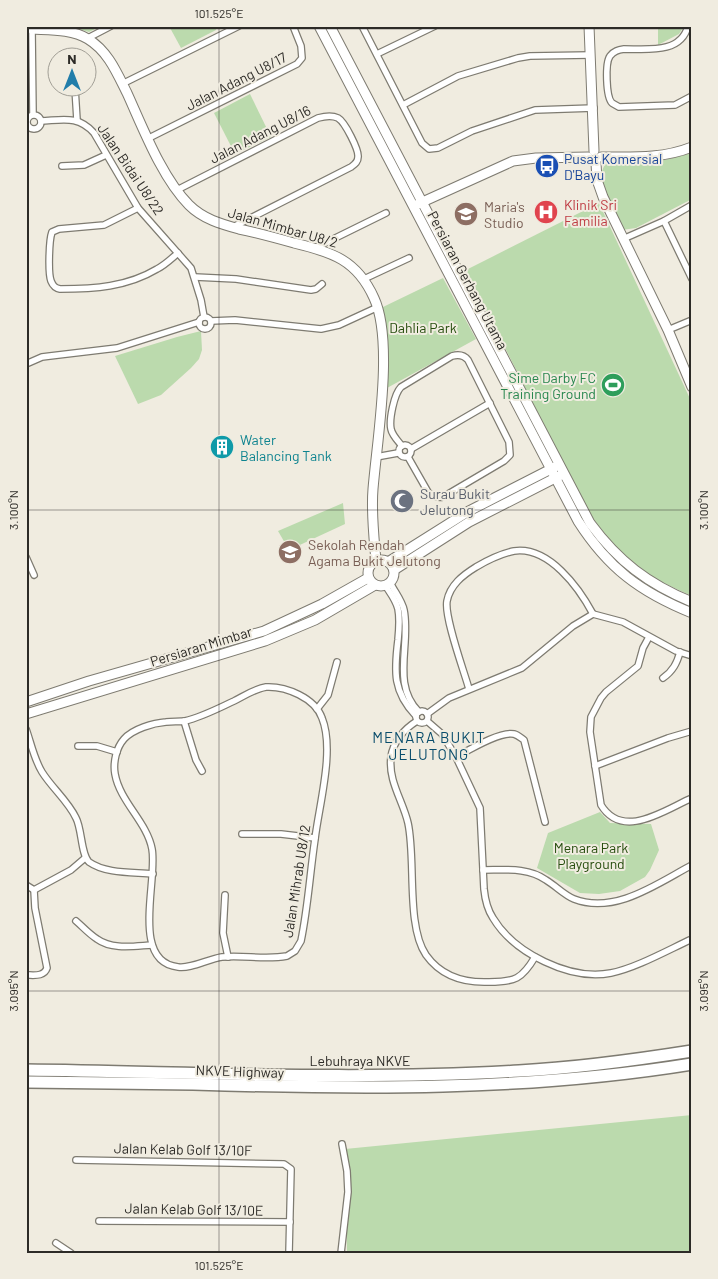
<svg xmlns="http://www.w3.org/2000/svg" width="718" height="1279" font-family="Barlow,sans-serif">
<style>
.green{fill:#bbdaad}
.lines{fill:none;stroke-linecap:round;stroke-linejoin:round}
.street-casing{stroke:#7e7b71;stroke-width:8}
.secondary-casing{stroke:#7e7b71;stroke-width:11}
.highway-casing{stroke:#7e7b71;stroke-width:14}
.street{stroke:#fff;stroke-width:5.5}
.secondary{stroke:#fff;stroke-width:9}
.highway{stroke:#fff;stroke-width:11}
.ticks{fill:none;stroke:#2d2b27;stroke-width:1;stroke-opacity:0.45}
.labels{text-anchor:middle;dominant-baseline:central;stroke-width:4;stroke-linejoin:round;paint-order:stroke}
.street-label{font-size:14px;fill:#2d2b27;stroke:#f0ece0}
.transit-label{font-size:14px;fill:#164399;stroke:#f0ece0;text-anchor:start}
.health-label{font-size:14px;fill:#be3a42;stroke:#f0ece0;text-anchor:start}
.education-label{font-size:14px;fill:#785e54;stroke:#f0ece0;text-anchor:start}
.park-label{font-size:14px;fill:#254c0c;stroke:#f0ece0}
.leisure-label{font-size:14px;fill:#27864d;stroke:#f0ece0;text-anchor:end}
.culture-label{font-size:14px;fill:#0d838f;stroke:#f0ece0;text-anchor:start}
.worship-label{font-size:14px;fill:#5b616d;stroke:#f0ece0;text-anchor:start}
.neighbourhood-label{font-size:15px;letter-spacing:1px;fill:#094c6b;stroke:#f0ece0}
.neatline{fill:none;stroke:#2d2b27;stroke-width:2}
.ticks-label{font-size:12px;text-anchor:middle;fill:#2d2b27}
</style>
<rect width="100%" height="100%" fill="#f0ece0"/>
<g class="green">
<path d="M60 26H99V27L89 32 79 29Z"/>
<path d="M169 26H215L216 30 181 48Z"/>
<path d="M658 26H684L679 34 658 45Z"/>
<path d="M250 94 271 137 235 154 214 113Z"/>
<path d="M692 153V199L636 228 622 230C612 211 592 183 606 163L660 161Z"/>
<path d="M599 203 692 403V596C674 588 656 580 640 569 618 553 599 528 584 505L466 270Z"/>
<path d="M443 278 476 339 387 388V338L383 307Z"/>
<path d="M201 331 202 350 199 359 191 368 161 395 138 404 115 356 177 337Z"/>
<path d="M343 503 345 524 289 550 278 531Z"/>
<path d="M600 812 610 823 651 824 659 850 650 870 645 877 620 891 599 894 580 893 537 868 548 833Z"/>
<path d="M692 1115V1253H347L345 1149Z"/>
</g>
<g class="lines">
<g class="street-casing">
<g id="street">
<path d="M362 26 422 143 429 149 438 148 472 131 535 110 594 108"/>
<path d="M688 26C681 54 647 49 624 49 618 50 614 51 610 56 605 63 606 97 612 103L619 107 675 105 692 96"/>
<path d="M32 29 33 114"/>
<path d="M88 38 111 26"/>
<path d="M377 54 435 26"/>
<path d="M122 84 239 26"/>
<path d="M75 88 77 120"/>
<path d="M403 105 458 76 518 58 530 56 590 55"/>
<circle cx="34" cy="122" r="7"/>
<path d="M41 121C63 120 78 115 94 133L138 208 191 268 201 300 204 317"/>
<path d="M149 138 297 64 302 58 301 46 293 26"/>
<path d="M62 166 84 165 106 155"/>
<path d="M177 190 318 118C325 116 332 115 338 118 345 122 359 150 358 157 358 162 355 164 351 167L233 227"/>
<path d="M138 208 104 225 59 229 52 232C49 240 48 273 51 281 53 286 55 288 60 289 94 289 127 287 157 269 165 265 172 258 178 253"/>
<path d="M664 221 692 279"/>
<path d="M623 239 664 221 692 205"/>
<path d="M315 248 386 213"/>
<path d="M195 277 236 279 311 290 316 289 322 284"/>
<path d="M364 279 409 258"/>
<circle cx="205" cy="323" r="6"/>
<path d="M211 321 235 320 321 329 339 325 378 307"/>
<path d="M668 330 692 320"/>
<path d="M26 364 42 357 50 356 117 348 199 322"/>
<circle cx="405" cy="451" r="6"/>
<path d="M402 446C398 441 392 435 391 429 389 420 394 394 401 387L452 356C459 354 464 355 468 360L509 442 510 455 504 461 443 497C437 498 433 497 428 492L408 457"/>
<path d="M411 449 490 403"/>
<path d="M376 457 398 453"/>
<path d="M26 557 34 575"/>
<path d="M390 582C394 591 402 600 404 610 411 645 391 684 419 712"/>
<path d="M385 585C390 593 396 600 398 609 400 619 399 630 398 640 394 672 393 692 416 716"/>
<path d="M649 637 643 648 638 666 606 692 601 698 591 717 590 732 601 805C623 841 666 809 692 798"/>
<path d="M663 678C673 671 677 663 680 652"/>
<path d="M266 687C286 686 315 698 322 718 335 750 319 805 315 839 310 873 308 907 301 941L295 951 287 956C266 960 244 955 222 957 208 959 191 969 178 967 130 962 158 880 152 849 147 822 120 802 115 774 113 763 116 748 124 739 133 729 153 723 166 722 172 721 179 722 185 721 202 717 219 708 234 701 244 696 254 689 266 687Z"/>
<path d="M469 689C464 671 444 617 447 601 450 585 463 575 476 567 488 560 500 554 514 551 549 546 579 588 593 614"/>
<path d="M317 709 328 695 337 662"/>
<circle cx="422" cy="717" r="6"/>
<path d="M427 714 449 698 522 668 573 626 593 614 623 622 676 651 692 656"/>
<path d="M184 721 196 760 202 771"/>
<path d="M417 721C404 729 393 742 391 757 388 781 403 801 408 823 416 859 406 926 426 955 441 976 464 983 489 982 515 982 522 979 535 957"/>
<path d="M427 721 442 734 456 757 480 808 484 889C485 899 487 909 493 918 514 953 570 981 611 973 636 968 668 950 692 939"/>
<path d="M26 729C31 743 34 759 42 772 52 788 68 801 76 818 82 829 81 855 89 862 106 874 133 872 153 874"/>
<path d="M78 746H97L117 752"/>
<path d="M456 757C469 750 500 731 514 734 518 735 521 738 524 740L545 822"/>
<path d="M595 766 668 738 692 731"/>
<path d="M242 834H281L315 838"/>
<path d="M483 870C505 870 528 867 546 880 556 886 564 895 574 899 615 915 658 883 692 865"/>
<path d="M26 885 34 890 71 870 85 858"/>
<path d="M225 895 223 933 228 957"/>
<path d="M76 921C83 927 89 934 97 939 112 950 134 946 152 945"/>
<path d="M26 975C34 975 44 977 47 968L35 908 34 890"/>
<path d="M76 1160 284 1164 291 1169 289 1253"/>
<path d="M99 1221 290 1222"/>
<path d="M56 1243 71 1253"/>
<path d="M341 1253 348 1192 347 1171 342 1144"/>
</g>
</g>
<g class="secondary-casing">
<g id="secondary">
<path d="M32 26V29C50 30 72 29 88 39 108 51 117 73 127 93 143 128 162 178 189 205 203 219 221 224 239 229 258 233 276 238 294 243 332 252 357 260 374 298 394 341 377 440 373 489 371 513 374 537 376 561"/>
<path d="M319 26 578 521C608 568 640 592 692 613"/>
<path d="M330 26 590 523C618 561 648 584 692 602"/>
<path d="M589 26 594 151"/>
<path d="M601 157C632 157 662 159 692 147"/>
<path d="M596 163 597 180 603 197 668 330 692 387"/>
<path d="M418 204 513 161 536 158 588 157"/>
<circle cx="381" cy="573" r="13"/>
<path d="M388 562 469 511 555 467"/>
<path d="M394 570 469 522 561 475"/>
<path d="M26 702 89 681 264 631 322 604 368 578"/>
<path d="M26 714 265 641 315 620 375 585"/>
</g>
</g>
<g class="highway-casing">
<g id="highway">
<path d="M26 1070C190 1072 355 1081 519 1071 577 1068 635 1060 692 1051"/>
<path d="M26 1082C82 1083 137 1083 193 1084 361 1089 525 1091 692 1064"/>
</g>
</g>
<use href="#street" class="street"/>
<use href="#secondary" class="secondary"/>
<use href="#highway" class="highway"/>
</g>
<path class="ticks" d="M219 26V1253M26 29H692M26 510H692M26 991H692"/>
<defs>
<g id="bus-disc" transform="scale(1.25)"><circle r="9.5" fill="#1a4fb4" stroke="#f0ece0"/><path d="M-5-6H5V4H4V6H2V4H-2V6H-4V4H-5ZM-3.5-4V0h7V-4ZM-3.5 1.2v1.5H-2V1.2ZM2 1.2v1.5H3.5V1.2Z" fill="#fff"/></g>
<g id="hospital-disc" transform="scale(1.25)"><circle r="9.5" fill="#e0444e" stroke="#f0ece0"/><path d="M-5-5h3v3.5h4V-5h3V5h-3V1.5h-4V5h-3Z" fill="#fff"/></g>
<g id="school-disc" transform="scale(1.25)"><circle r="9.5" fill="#8d6e63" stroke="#f0ece0"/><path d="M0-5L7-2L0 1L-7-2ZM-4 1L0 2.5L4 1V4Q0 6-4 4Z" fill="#fff"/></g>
<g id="stadium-disc" transform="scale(1.25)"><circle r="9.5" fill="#2e9e5b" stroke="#f0ece0"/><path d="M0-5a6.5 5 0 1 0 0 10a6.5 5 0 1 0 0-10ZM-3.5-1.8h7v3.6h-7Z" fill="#fff"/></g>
<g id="building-disc" transform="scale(1.25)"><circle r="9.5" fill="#0f9aa8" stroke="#f0ece0"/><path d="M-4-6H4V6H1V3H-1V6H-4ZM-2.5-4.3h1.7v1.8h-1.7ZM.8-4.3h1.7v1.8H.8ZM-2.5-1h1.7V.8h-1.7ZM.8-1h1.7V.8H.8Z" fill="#fff"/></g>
<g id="mosque-disc" transform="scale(1.25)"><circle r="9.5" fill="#6b7280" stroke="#f0ece0"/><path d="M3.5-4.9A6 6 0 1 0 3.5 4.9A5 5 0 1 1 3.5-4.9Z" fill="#fff"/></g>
</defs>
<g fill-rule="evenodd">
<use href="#bus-disc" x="547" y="166"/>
<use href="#hospital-disc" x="546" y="212"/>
<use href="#school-disc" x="466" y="214"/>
<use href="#stadium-disc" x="613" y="385"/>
<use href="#building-disc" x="222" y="447"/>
<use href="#mosque-disc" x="402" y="501"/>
<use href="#school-disc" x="290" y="552"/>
</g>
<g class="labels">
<g class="street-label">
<text transform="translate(236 81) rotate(-27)">Jalan Adang U8/17</text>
<text transform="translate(260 134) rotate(-27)">Jalan Adang U8/16</text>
<text transform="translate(131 169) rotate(56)">Jalan Bidai U8/22</text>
<text transform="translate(283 227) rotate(16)">Jalan Mimbar U8/2</text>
<text transform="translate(468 280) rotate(62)">Persiaran Gerbang Utama</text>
<text transform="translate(201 646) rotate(-17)">Persiaran Mimbar</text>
<text transform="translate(296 881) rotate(-81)">Jalan Mihrab U8/12</text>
<text x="360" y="1060">Lebuhraya NKVE</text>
<text transform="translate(240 1071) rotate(2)">NKVE Highway</text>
<text transform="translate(183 1149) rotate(1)">Jalan Kelab Golf 13/10F</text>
<text transform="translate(194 1209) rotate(1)">Jalan Kelab Golf 13/10E</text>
</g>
<g class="transit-label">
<text x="564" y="158">Pusat Komersial<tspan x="564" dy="16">D'Bayu</tspan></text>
</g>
<g class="health-label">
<text x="564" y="204">Klinik Sri<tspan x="564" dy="16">Familia</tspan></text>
</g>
<g class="education-label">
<text x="484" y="206">Maria's<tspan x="484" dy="16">Studio</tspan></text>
<text x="308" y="544">Sekolah Rendah<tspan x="308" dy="16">Agama Bukit Jelutong</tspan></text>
</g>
<g class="park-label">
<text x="423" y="327">Dahlia Park</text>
<text x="591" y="847">Menara Park<tspan x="591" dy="16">Playground</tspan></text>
</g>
<g class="leisure-label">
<text x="596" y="377">Sime Darby FC<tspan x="596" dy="16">Training Ground</tspan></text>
</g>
<g class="culture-label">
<text x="240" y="439">Water<tspan x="240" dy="16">Balancing Tank</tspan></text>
</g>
<g class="worship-label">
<text x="420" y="493">Surau Bukit<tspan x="420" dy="16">Jelutong</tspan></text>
</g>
<g class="neighbourhood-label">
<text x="429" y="737">MENARA BUKIT<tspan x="429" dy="17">JELUTONG</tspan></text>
</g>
</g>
<rect width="718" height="1279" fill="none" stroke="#f0ece0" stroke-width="55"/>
<g transform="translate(72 72)"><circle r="24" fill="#f0ece0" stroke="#a29f96"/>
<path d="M0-4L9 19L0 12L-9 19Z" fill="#217daa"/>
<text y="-8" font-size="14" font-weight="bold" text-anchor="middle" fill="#2d2b27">N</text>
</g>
<rect x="28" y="28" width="662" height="1224" class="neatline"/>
<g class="ticks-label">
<text x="219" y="18">101.525°E</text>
<text transform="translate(14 510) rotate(-90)" y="4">3.100°N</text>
<text transform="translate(704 510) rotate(-90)" y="4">3.100°N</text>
<text transform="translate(14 991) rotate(-90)" y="4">3.095°N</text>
<text transform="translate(704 991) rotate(-90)" y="4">3.095°N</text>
<text x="219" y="1270">101.525°E</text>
</g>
</svg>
